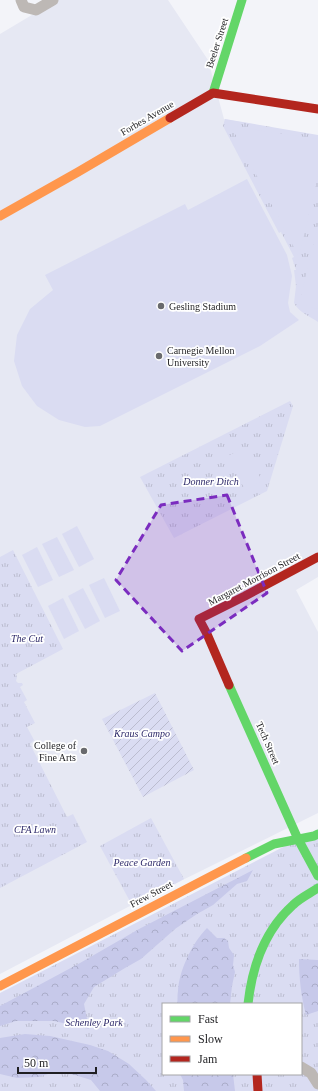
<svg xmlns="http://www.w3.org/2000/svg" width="318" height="1091" font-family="'Times New Roman',serif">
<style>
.built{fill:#e6e8f3}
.grass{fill:url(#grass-tufts);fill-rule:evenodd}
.forest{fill:url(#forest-crowns)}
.garden{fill:url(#garden-furrows)}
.pitch{fill:#dadcf2}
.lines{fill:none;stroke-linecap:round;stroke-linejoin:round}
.street{stroke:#bdb8b5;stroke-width:11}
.fast{stroke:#63d668;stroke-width:9}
.slow{stroke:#ff974d;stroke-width:9}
.jam{stroke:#b3261e;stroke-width:9}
.marked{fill:#7b2cbf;fill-opacity:0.2;stroke:#7b2cbf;stroke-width:3;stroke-dasharray:8 5;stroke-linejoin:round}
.poi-dot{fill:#696a6d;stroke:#fff;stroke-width:1.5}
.labels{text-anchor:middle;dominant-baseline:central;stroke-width:3.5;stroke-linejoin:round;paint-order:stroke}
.street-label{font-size:10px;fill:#1f1f22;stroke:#fff}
.poi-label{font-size:10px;fill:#1f1f22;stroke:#fff;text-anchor:start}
.park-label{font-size:10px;font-style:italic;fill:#2d2969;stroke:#fff}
</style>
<defs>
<pattern id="grass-tufts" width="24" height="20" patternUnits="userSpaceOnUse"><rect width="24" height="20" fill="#dadcf2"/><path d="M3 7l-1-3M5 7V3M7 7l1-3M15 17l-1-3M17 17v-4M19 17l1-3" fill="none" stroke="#bbbccf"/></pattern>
<pattern id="forest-crowns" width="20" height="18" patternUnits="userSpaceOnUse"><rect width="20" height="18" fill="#c7c9ea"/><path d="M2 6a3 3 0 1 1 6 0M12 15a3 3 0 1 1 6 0" fill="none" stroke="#aaacc8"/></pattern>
<pattern id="garden-furrows" width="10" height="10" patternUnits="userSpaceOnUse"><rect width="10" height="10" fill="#dadcf2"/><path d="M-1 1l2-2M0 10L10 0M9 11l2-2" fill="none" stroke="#bbbccf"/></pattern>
</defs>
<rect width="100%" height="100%" fill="#f3f4f9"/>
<path class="built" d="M57 0H168L208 60 224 119 318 136V577L296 590 318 632V813L128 907 0 974V34Z"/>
<g class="grass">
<path d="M225 119 318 135V322C309 316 299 312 294 303L296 286 294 270H296L292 258 294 257 281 232 279 233 223 126Z"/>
<path d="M290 401 293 406 267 491 174 538 140 477Z"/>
<path d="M13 550 63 649 16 674 17 677 16 681 18 683H22L23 685 20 687 27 700 24 702 35 723 27 727 34 740 30 744 67 817 73 814 87 842 0 888V557Z"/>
<path d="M151 818 184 879 133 907 100 846Z"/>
<path d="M318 829V1091H0V993ZM163 1004H301V1074H163Z"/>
</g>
<g class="forest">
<path d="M253 870 247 881 237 884 213 905 197 914 175 929 141 959 125 968 94 987 84 1004 89 1029 54 1021H16L0 1026V1006L80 963 139 929Z"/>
<path d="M207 928 217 938H224L228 941 229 948 234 955 233 965 235 972 232 986 230 1004H177C178 1000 177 995 178 991 179 971 192 943 207 928Z"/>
<path d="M299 959 318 960V1011L306 1015C301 996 299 978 299 959Z"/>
<path d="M25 1034 50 1036 90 1045 108 1051 129 1064 146 1080 156 1091H100L91 1080 75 1075 55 1072 38 1077 17 1078 0 1074V1038Z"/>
<path d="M180 1074H233L235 1091H184L183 1080Z"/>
</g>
<path class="garden" d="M155 693 194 770 143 797 102 719Z"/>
<g class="pitch">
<path d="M231 126 318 139V175L299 257Z"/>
<path d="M247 179 287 255 292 276 288 303 290 312 299 320 260 346 100 426 85 427 59 420 37 406 22 386 14 361 17 335 30 309 53 290 45 275 185 204 188 210Z"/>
<path d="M318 225V309L299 304Z"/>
<path d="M245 447 262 481 245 490 228 456Z"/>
<path d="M77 526 94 559 79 567 62 534Z"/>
<path d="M57 537 74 570 59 577 42 544Z"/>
<path d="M37 547 53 580 38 587 22 555Z"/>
<path d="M104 578 120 611 105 618 89 585Z"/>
<path d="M83 588 100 621 85 629 68 596Z"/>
<path d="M63 598 79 631 64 639 48 606Z"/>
</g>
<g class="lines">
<g class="street">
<path d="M21 0 24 7 36 10 53 0"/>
<path d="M301 1067 311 1073 318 1084"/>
</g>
<g class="fast">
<path d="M213 93 242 0"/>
<path d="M229 685 298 839 318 876"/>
<path d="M246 858 274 844 314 836 318 834"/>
<path d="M248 1004C252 967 264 931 293 905 300 898 309 894 318 888"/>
</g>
<g class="slow">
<path d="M0 216 78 172 170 118"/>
<path d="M0 986 246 858"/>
</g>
<g class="jam">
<path d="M170 118 213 93 318 109"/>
<path d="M229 685 207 634 199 619 245 596 318 557"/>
<path d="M257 1074 258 1091"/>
</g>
</g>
<path class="marked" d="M227 495 267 593 182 651 116 580 161 505Z"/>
<g class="poi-dot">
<circle cx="161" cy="306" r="4"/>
<circle cx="159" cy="356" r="4"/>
<circle cx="84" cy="751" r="4"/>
</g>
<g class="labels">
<g class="street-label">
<text transform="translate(217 43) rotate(-72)">Beeler Street</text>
<text transform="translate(147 118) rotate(-30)">Forbes Avenue</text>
<text transform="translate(254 579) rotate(-28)">Margaret Morrison Street</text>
<text transform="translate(268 743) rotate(66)">Tech Street</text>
<text transform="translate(151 894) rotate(-28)">Frew Street</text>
</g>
<g class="poi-label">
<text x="169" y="306">Gesling Stadium</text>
<text x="167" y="350">Carnegie Mellon<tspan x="167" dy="12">University</tspan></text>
<text x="76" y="745" text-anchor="end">College of<tspan x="76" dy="12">Fine Arts</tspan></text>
</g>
<g class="park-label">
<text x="211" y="481">Donner Ditch</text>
<text x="27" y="638">The Cut</text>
<text x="142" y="733">Kraus Campo</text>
<text x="35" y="829">CFA Lawn</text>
<text x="142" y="862">Peace Garden</text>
<text x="94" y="1022">Schenley Park</text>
</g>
</g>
<rect x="162" y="1003" width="140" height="72" fill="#ffffff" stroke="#a5a5a7"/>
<rect x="170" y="1016" width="20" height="6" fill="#63d668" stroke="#a5a5a7"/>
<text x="198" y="1023" font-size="12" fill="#1f1f22">Fast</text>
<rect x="170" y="1036" width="20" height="6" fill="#ff974d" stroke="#a5a5a7"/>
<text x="198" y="1043" font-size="12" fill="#1f1f22">Slow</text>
<rect x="170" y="1056" width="20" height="6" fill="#b3261e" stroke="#a5a5a7"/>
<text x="198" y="1063" font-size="12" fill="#1f1f22">Jam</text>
<path d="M18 1067v6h78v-6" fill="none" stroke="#1f1f22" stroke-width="2"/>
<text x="24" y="1067" font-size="12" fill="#1f1f22" stroke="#ffffff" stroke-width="3" paint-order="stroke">50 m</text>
</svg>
